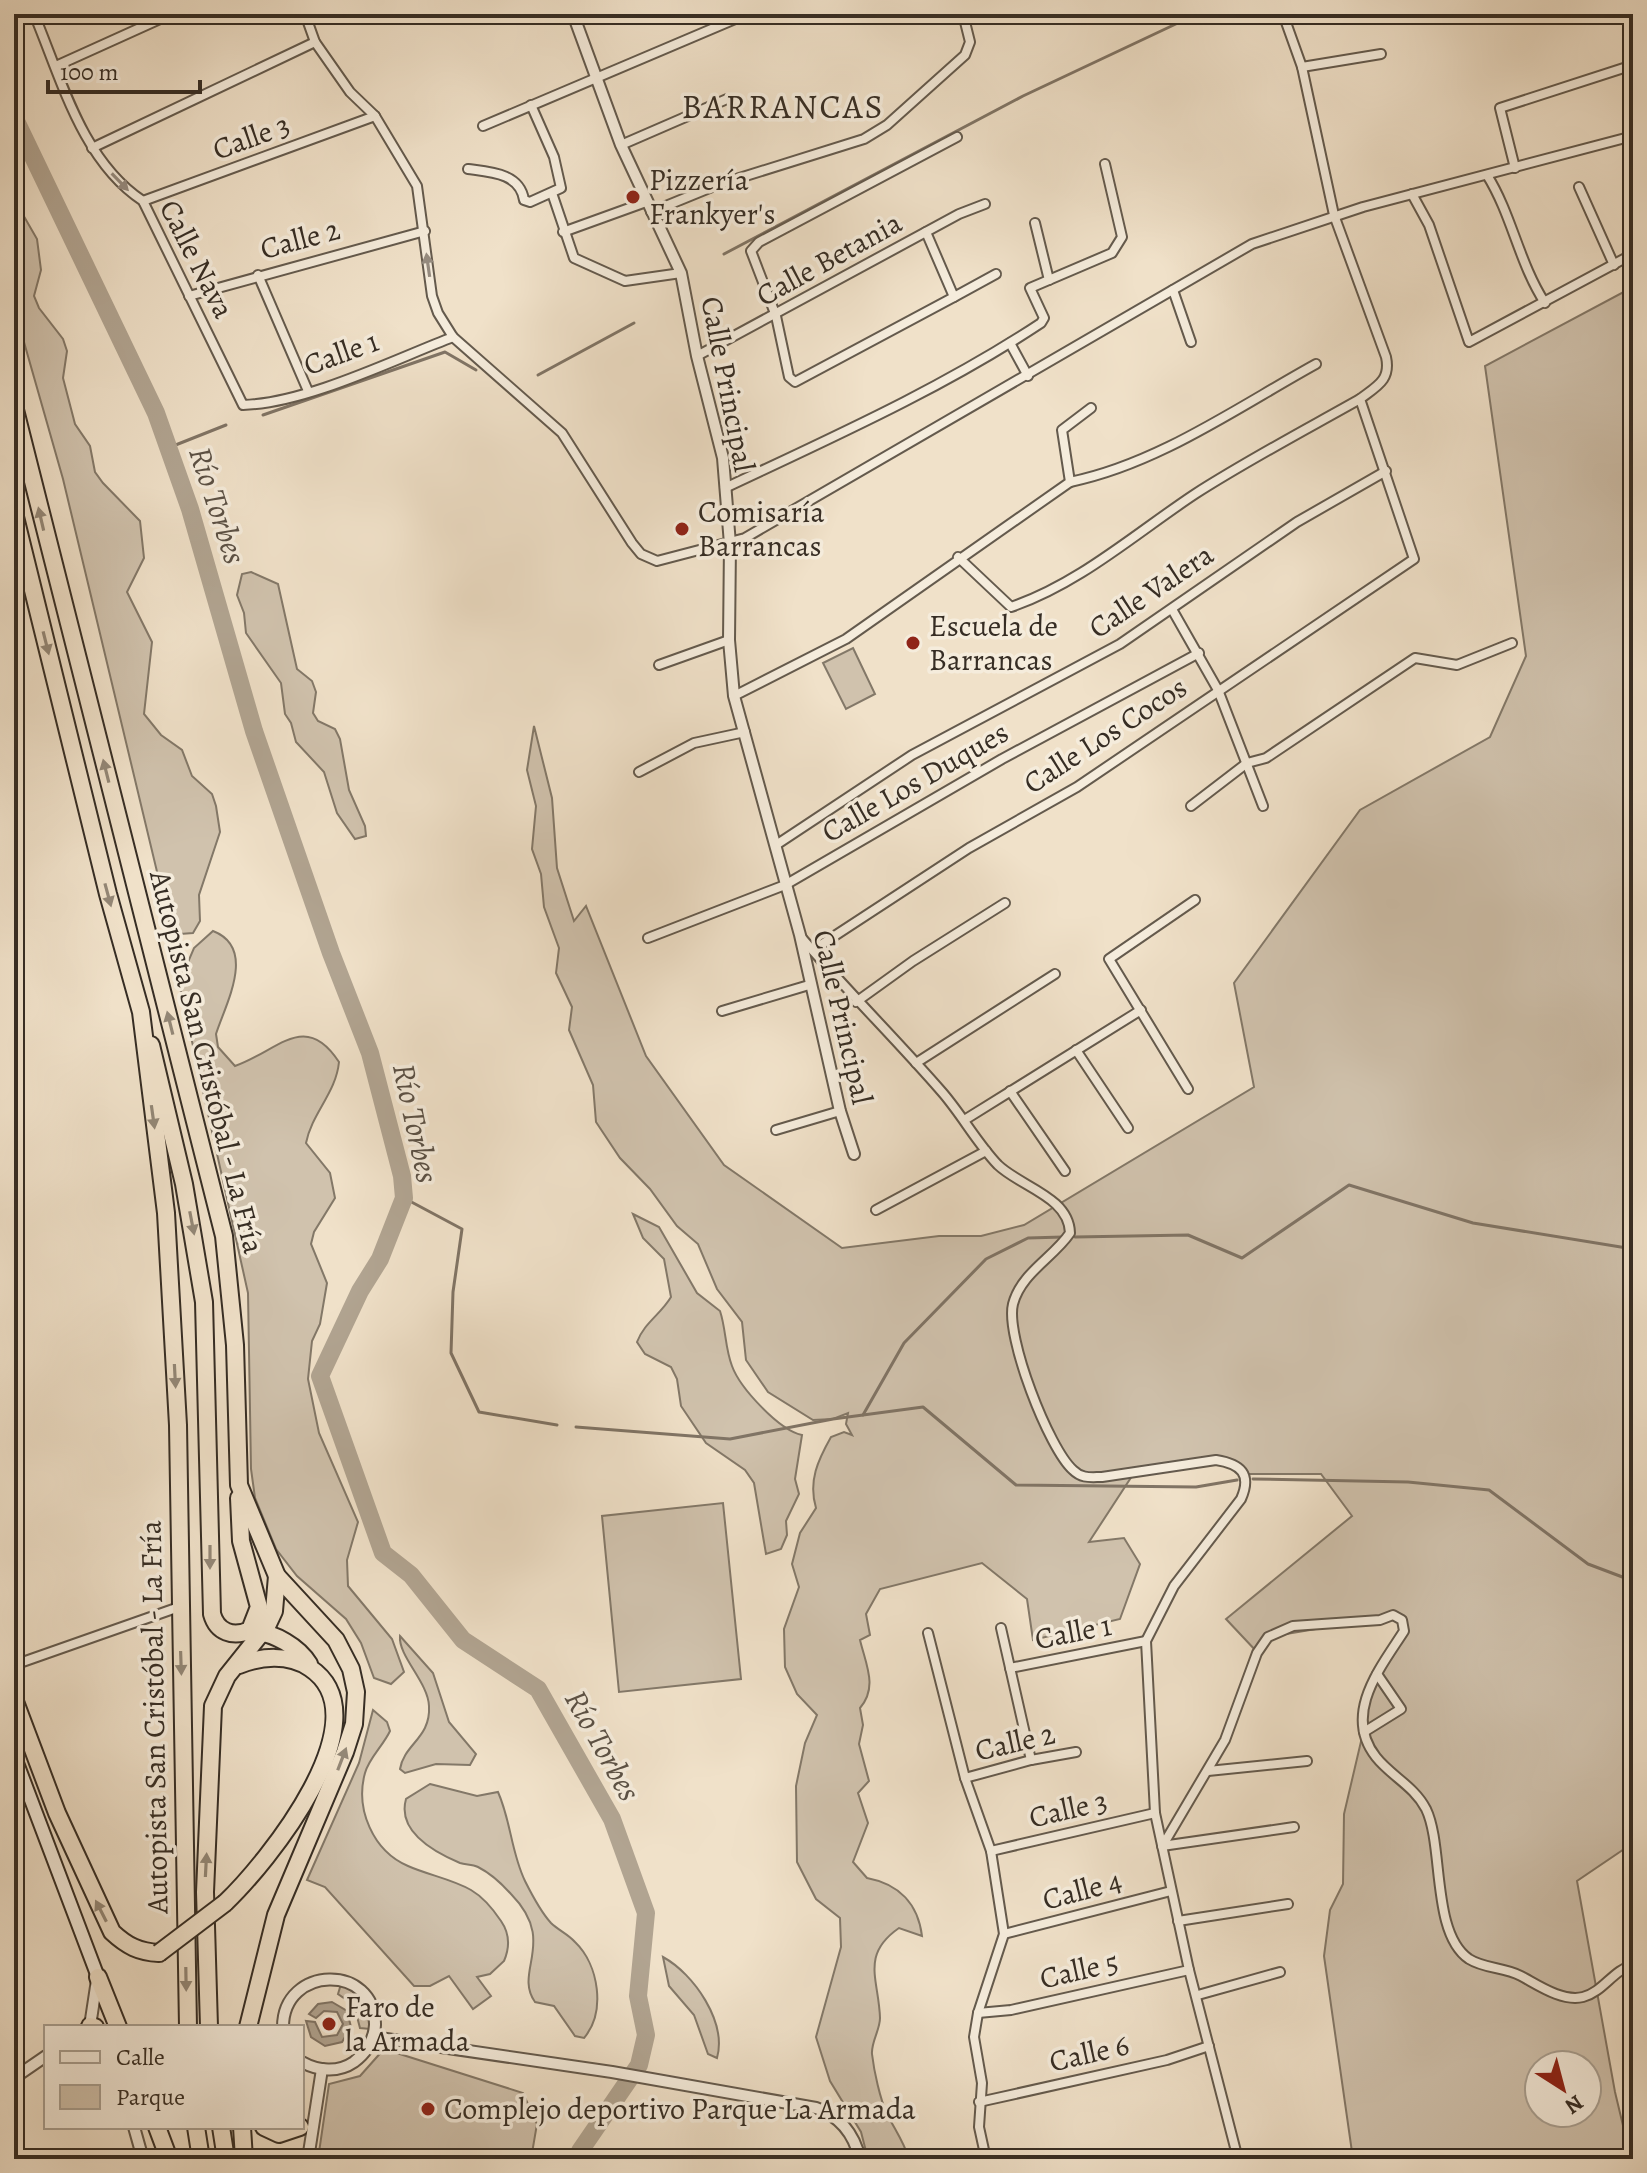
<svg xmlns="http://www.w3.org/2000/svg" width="1647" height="2173" font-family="Alegreya,serif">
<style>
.green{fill:#d0c2ad;stroke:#837868;stroke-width:2;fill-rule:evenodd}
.water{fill:#b1a491;stroke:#807465;stroke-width:2}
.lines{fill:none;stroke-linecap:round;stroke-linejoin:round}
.stream{stroke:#807465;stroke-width:3}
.river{stroke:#b1a491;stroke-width:18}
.minor-casing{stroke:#645a4d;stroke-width:12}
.tertiary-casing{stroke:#645a4d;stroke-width:14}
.secondary-casing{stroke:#362d24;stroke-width:16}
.motorway-casing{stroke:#362d24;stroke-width:20}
.minor{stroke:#f5ecdc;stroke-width:8}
.tertiary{stroke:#f5ecdc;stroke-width:10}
.secondary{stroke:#f5ecdc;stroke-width:12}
.motorway{stroke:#f0e1c9;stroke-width:16}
.motorway-bridge-casing{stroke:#362d24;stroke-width:20;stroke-linecap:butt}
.motorway-bridge{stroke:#f0e1c9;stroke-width:16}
.oneway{fill:#968c80}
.oneway2{fill:#938776}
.poi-dot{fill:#8f2418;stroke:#f5ecdc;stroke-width:3}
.labels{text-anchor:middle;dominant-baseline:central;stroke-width:7;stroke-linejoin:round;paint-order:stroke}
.street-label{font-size:30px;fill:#362d24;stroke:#f5ecdc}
.poi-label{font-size:30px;fill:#362d24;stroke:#f5ecdc;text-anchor:start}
.water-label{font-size:32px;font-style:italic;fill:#5b5145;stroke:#f5ecdc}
.quarter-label{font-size:34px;letter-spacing:2px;fill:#362d24;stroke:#f5ecdc}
</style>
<rect width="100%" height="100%" fill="#f0e1c9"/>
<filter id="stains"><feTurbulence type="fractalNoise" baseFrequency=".0025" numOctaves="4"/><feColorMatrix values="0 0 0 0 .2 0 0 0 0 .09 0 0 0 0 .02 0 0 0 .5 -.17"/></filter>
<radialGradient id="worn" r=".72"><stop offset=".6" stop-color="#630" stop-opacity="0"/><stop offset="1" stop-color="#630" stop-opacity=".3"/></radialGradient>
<g class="green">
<path d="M14 199 37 239 41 270 34 296 39 308 63 339 67 351 63 378 75 424 90 446 95 472 103 483 140 521 144 558 127 592 152 642 144 714 161 735 182 750 192 776 212 794 216 806 220 832 199 895 200 921 193 933 180 934 170 926 63 479 14 307Z"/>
<path d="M1633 287V1843L1577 1881 1615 2092 1631 2159H1353L1324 1956 1330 1910 1343 1884 1344 1814 1363 1733V1697L1403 1631 1402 1621 1393 1616 1268 1637 1258 1653 1226 1619 1352 1516 1321 1474H1244L1216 1460 1134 1473 1089 1542 1124 1538 1140 1564 1120 1619 1033 1640 1027 1599 982 1563 880 1589 866 1614 870 1635 860 1640C866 1665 878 1687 860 1708L863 1725 859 1744 869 1781 858 1793 868 1823 853 1862 867 1878C899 1884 918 1904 922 1936L899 1928C860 1955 879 1980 880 2018 880 2030 871 2042 872 2054 874 2071 880 2099 887 2114 895 2130 904 2142 909 2159H868L861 2132 830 2081 816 2037 841 1947 840 1918 816 1899 797 1862 796 1786 805 1743 817 1715 797 1694 785 1667 784 1629 799 1587 792 1564 800 1533 816 1508C808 1481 818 1460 831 1437L844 1432 852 1435 846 1424 848 1413 833 1419 813 1420 768 1392 746 1360 742 1322 717 1289 698 1244 677 1226 650 1189 620 1158 596 1122 593 1085 569 1030 572 1007 556 973 559 948 544 907 541 874 532 849 536 806 527 770 534 726 552 798 557 868 574 921 586 906 646 1056 724 1165 842 1248 939 1236H981L1024 1225 1254 1087 1234 983 1360 810 1490 737 1526 656 1485 366ZM1539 2065H1587V2113H1539Z"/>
<path d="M251 572 278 584 297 669 312 681 316 692 313 713 318 721 335 729 340 739 349 790 365 826 366 836 355 839 337 813 324 772 296 742 291 723 285 714 281 683 246 633 244 613 237 595 242 574Z"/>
<path d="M853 648 875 694 846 709 823 663Z"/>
<path d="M213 931C257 948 226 1003 216 1034L218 1047 235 1066C278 1051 305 1010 339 1062 336 1093 312 1113 306 1143L330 1173 335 1198 314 1232 311 1244 327 1283 320 1324 312 1341 308 1379 319 1433 358 1522 347 1560 348 1586 392 1639 404 1672 391 1684 374 1678 361 1643 346 1619 297 1576 276 1549 255 1498 251 1469 248 1293 179 983 194 948Z"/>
<path d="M633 1214 659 1227 697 1293 720 1311C726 1329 725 1348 732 1366 740 1388 779 1430 802 1435L795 1479 799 1494 786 1521 787 1535 781 1549 766 1554 754 1483 745 1470 706 1443 681 1406 677 1379 671 1367 645 1354 637 1342C644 1323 661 1314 671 1297L664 1259 643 1238Z"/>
<path d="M723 1503 741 1679 619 1692 602 1516Z"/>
<path d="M400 1636 433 1673 449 1722 476 1754 470 1765 436 1764 405 1773 400 1769C404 1744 431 1738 429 1706 428 1682 398 1656 400 1636Z"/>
<path d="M373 1710 387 1722 390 1731C383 1746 369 1758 365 1773 355 1809 373 1851 408 1866 428 1875 452 1879 471 1890 483 1897 493 1909 501 1921 510 1934 510 1947 504 1961L490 1974 477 1977 491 1996 473 2009 449 1976 430 1986H414L325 1887 307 1880 359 1763Z"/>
<path d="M430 1784 477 1796 498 1792C511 1821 511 1852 525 1881 532 1895 540 1911 551 1923 558 1930 568 1934 575 1942 599 1965 606 2012 584 2038L575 2036 554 2006 535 2002C513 1971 558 1942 511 1894 502 1884 490 1873 478 1867 472 1864 466 1865 460 1863 434 1852 397 1831 406 1799Z"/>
<path d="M663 1957C694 1974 727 2022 717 2058L708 2054 694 2015 669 1986Z"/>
<path d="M341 1984C360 1995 370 2006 370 2029L360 2028 354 2005 338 1994Z"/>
<path d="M384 2049 523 2093 537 2124 531 2159H318L329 2084 360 2076Z"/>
</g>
<path class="water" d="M332 2002 347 2011 351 2027 342 2042 325 2046 311 2037 306 2021 315 2022 322 2037 337 2035 343 2024 337 2012 324 2011 316 2018 309 2014 318 2004Z"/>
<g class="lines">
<g class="stream">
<path d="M724 254 1023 96 1197 14"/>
<path d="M538 375 634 323"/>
<path d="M263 415 445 352 476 370"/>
<path d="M168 448 226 425"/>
<path d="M404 1198 462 1229 453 1292 451 1353 479 1412 557 1425"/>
<path d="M1075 1237 1188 1235 1242 1258 1349 1185 1473 1223 1633 1249"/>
<path d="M863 1415 904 1343 986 1259 1028 1238 1063 1237"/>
<path d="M576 1427 730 1439 833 1419 923 1407 1016 1485 1196 1487 1237 1480"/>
<path d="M1253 1479 1408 1482 1489 1490 1588 1564 1633 1581"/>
</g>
<path class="river" d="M14 117 156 413 190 509 254 731 331 953 370 1053 402 1176 404 1198 380 1259 360 1291 320 1376 383 1553 411 1575 463 1640 538 1689 612 1819 646 1913 638 1996 646 2035 639 2065 580 2151 579 2159"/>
<g class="minor-casing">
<g id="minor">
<path d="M34 14C61 78 82 161 143 201L243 405C307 403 393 360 453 337"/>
<path d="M305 14 315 42 350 92 375 116 417 186 432 296 438 313 453 337 562 433 632 543 641 554 657 561 745 538 1252 244 1363 207 1633 136"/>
<path d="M56 66 171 14"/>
<path d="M1302 67 1381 54"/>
<path d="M483 126 747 14"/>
<path d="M621 145 727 99"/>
<path d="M92 148 315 42"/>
<path d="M1515 168 1500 108 1633 65"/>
<path d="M468 169C490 172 520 173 524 200L530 202 561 188 554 157 531 105"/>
<path d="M1487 175C1512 215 1519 263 1545 303"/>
<path d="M1579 187 1614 265"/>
<path d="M552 193 574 258 625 281 681 273"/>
<path d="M1412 194 1429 225 1469 342 1633 254"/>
<path d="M143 201 375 116"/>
<path d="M651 212 717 185 864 139 887 125 965 55 970 42 963 14"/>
<path d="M1035 223 1049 280"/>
<path d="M563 232 646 202"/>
<path d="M926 232 954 297 795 382 789 377 776 316 751 251 759 242 957 137"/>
<path d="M258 275 308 391"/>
<path d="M1173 290 1191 342"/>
<path d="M189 296 425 231"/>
<path d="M954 297 996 274"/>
<path d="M1010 343 1028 376"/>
<path d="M697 356 959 214 985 204"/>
<path d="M1070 482C1158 464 1238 407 1316 364"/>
<path d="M725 488C831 438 943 388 1041 323L1044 318 1030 288 1112 253 1122 237 1105 164"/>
<path d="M958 557 1011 607C1079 584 1136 533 1195 494 1248 460 1305 430 1360 399"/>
<path d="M1173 611 1218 690 1263 806"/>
<path d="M659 665 729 640"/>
<path d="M734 696 846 639 1070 482 1062 430 1091 408"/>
<path d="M639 772 694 743 745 732"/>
<path d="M1191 806 1247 763 1266 758 1415 658 1457 665 1512 643"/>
<path d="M776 845 912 755 1120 644 1297 522 1386 471"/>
<path d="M801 937C846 990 896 1039 942 1092 962 1115 977 1143 998 1165 1021 1187 1069 1197 1070 1233 1053 1258 1021 1273 1013 1304 1005 1336 1049 1449 1073 1470 1082 1479 1091 1477 1102 1477L1216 1460C1241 1464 1252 1474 1241 1499L1174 1586 1146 1641 1155 1813 1189 1970 1238 2159"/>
<path d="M648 938 785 885 1002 759 1199 653"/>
<path d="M813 950 969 848 1077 787 1414 559 1360 399C1377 386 1391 380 1386 357L1334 215 1302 67 1283 14"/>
<path d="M856 1002 913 961 1005 903"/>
<path d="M722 1011 809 985"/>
<path d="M1076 1050 1128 1128"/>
<path d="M916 1063 1055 974"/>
<path d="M1188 1089 1109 959 1195 900"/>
<path d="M1010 1091 1065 1171"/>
<path d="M966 1119 1141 1010"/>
<path d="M776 1130 840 1111"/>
<path d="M876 1210 986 1151"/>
<path d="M1001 1628 1031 1760"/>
<path d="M928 1633 965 1778 991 1851 1004 1934 978 2013 974 2037 982 2083 979 2127 986 2159"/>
<path d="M14 1665 179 1607"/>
<path d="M1010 1668 1146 1641"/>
<path d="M1364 1732 1401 1709 1377 1674"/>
<path d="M1208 1771 1307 1761"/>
<path d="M965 1778 1031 1760 1076 1752"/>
<path d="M1163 1845 1225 1740 1257 1653 1268 1637 1293 1626 1380 1620 1393 1615 1402 1620 1404 1631C1381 1667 1342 1714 1376 1757 1391 1776 1414 1786 1426 1809 1444 1846 1431 1933 1469 1959 1485 1969 1504 1967 1521 1976 1538 1985 1562 2002 1583 1997 1603 1992 1613 1970 1633 1965"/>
<path d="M1162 1846 1294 1827"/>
<path d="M991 1851 1155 1813"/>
<path d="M1178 1921 1288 1904"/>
<path d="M1004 1934 1171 1891"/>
<path d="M1198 1995 1280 1972"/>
<path d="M978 2013 1011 2010 1189 1970"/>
<path d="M979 2102 1167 2060 1209 2046"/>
</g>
</g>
<g class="tertiary-casing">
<g id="tertiary">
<path d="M573 14 621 145 681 273 697 356 723 458 730 544 729 640 734 696 800 935 840 1111 854 1154"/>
<path d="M90 2026 97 1980"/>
<path d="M283 2027C283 1965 376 1963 375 2025 374 2040 366 2053 354 2062 338 2073 318 2071 302 2062"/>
<path d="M373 2037 612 2072 816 2108C840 2116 854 2134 860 2159"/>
<path d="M14 2078 46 2056"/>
<path d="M134 2127 143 2159"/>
<path d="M308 2159 322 2069"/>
</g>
</g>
<g class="secondary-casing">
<path id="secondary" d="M14 1755 98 1977"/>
</g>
<g class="motorway-casing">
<g id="motorway">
<path d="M14 406 224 1236 235 1345 239 1485 277 1576 336 1640 351 1669 356 1692 354 1724 345 1752 276 1915 248 2027"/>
<path d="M14 513 108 894 141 1012 166 1213 178 1425 188 2027"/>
<path d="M151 1045 184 1184 204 1302 212 1614C217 1632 233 1638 250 1630L259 1607 241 1541 239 1498"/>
<path d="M255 1631C275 1634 298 1646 309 1664"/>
<path d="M14 1699 57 1813 112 1932C127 1946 139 1952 159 1953"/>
<path d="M225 1903C267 1863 385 1718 310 1668 289 1654 261 1656 239 1665"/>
<path d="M98 1977 118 2027"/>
<path d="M90 2026 95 2027"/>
<path d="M209 2027 205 1892 213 1706 227 1676 267 1626 274 1611 277 1576"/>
<path d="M157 2127 169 2159"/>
<path d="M196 2127 201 2159"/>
<path d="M221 2127 226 2159"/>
<path d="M242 2127 244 2159"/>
<path d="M264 2127 279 2134 300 2127"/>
</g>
</g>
<use href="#minor" class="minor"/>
<use href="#tertiary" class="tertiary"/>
<use href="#secondary" class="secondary"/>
<use href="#motorway" class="motorway"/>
<g class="motorway-bridge-casing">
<path id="motorway-bridge" d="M159 1953 225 1903"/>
</g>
<use href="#motorway-bridge" class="motorway-bridge"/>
</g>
<defs><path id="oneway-solid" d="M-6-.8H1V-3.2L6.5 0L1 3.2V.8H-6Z" transform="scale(2)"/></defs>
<g class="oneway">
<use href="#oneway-solid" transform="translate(120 182) rotate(46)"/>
<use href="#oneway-solid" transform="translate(428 265) rotate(-98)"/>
</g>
<g class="oneway2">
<use href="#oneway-solid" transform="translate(41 519) rotate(-103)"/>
<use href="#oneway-solid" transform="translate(46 643) rotate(76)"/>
<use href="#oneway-solid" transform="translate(106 771) rotate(-104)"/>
<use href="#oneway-solid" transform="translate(108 895) rotate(75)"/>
<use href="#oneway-solid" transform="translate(170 1023) rotate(-104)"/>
<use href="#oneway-solid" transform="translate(153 1117) rotate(82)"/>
<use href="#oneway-solid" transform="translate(192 1223) rotate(79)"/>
<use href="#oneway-solid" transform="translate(175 1376) rotate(87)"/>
<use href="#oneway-solid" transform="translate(210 1557) rotate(90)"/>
<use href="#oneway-solid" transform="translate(181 1663) rotate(88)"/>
<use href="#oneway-solid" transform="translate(342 1759) rotate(-69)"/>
<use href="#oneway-solid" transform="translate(206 1865) rotate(-87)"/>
<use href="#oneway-solid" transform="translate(101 1911) rotate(-117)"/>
<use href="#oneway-solid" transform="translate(186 1979) rotate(89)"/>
</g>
<g class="poi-dot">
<circle cx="633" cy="197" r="8"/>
<circle cx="682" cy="529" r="8"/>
<circle cx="913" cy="643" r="8"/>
<circle cx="329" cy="2024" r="8"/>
<circle cx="428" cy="2109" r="8"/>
</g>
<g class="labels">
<g class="street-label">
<text transform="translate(251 137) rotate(-20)">Calle 3</text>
<text transform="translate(300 239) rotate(-15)">Calle 2</text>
<text transform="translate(197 259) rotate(63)">Calle Nava</text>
<text transform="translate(829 259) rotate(-29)">Calle Betania</text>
<text transform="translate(341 353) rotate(-20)">Calle 1</text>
<text transform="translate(728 384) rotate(79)">Calle Principal</text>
<text transform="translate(1151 591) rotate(-34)">Calle Valera</text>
<text transform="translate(1105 735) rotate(-33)">Calle Los Cocos</text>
<text transform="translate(915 782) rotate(-30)">Calle Los Duques</text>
<text transform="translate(843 1017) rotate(77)">Calle Principal</text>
<text transform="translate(207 1062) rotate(76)">Autopista San Cristóbal - La Fría</text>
<text transform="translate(1073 1632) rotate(-11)">Calle 1</text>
<text transform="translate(154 1717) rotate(-91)">Autopista San Cristóbal - La Fría</text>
<text transform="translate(1015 1742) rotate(-13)">Calle 2</text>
<text transform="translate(1068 1809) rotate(-13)">Calle 3</text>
<text transform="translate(1082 1890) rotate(-15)">Calle 4</text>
<text transform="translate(1079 1970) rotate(-13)">Calle 5</text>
<text transform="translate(1089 2053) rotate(-13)">Calle 6</text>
</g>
<g class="poi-label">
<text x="649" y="180">Pizzería<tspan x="649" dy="34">Frankyer's</tspan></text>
<text x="698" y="512">Comisaría<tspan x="698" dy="34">Barrancas</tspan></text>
<text x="929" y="626">Escuela de<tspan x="929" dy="34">Barrancas</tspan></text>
<text x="345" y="2007">Faro de<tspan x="345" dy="34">la Armada</tspan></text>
<text x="444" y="2109">Complejo deportivo Parque La Armada</text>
</g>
<g class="water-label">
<text transform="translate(218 505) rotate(72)">Río Torbes</text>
<text transform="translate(416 1123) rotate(78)">Río Torbes</text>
<text transform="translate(603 1745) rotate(61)">Río Torbes</text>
</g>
<g class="quarter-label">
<text x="783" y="106">BARRANCAS</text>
</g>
</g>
<rect width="1647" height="2173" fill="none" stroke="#f0e1c9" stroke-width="48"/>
<rect x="16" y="16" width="1615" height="2141" fill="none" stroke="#362d24" stroke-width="4"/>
<rect x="24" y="24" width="1599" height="2125" fill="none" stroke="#362d24" stroke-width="2"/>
<rect x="44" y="2025" width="260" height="104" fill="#f5ecdc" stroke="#a9a092" stroke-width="2"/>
<rect x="60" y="2051" width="40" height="12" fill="#f5ecdc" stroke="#a9a092" stroke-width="2"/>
<text x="116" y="2065" font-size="24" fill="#362d24">Calle</text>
<rect x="60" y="2085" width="40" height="24" fill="#d0c2ad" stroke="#a9a092" stroke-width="2"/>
<text x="116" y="2105" font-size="24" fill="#362d24">Parque</text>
<g transform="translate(1563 2089) rotate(144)"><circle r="38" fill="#f5ecdc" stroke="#a9a092" stroke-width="2"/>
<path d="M0-6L14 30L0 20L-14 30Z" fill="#8f2418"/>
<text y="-12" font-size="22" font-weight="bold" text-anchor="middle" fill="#362d24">N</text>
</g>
<path d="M48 80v12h152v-12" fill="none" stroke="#362d24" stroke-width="4"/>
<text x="60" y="80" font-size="24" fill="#362d24" stroke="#f5ecdc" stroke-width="6" paint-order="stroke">100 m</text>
<rect width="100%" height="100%" filter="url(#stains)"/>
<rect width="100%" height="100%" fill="url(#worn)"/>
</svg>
